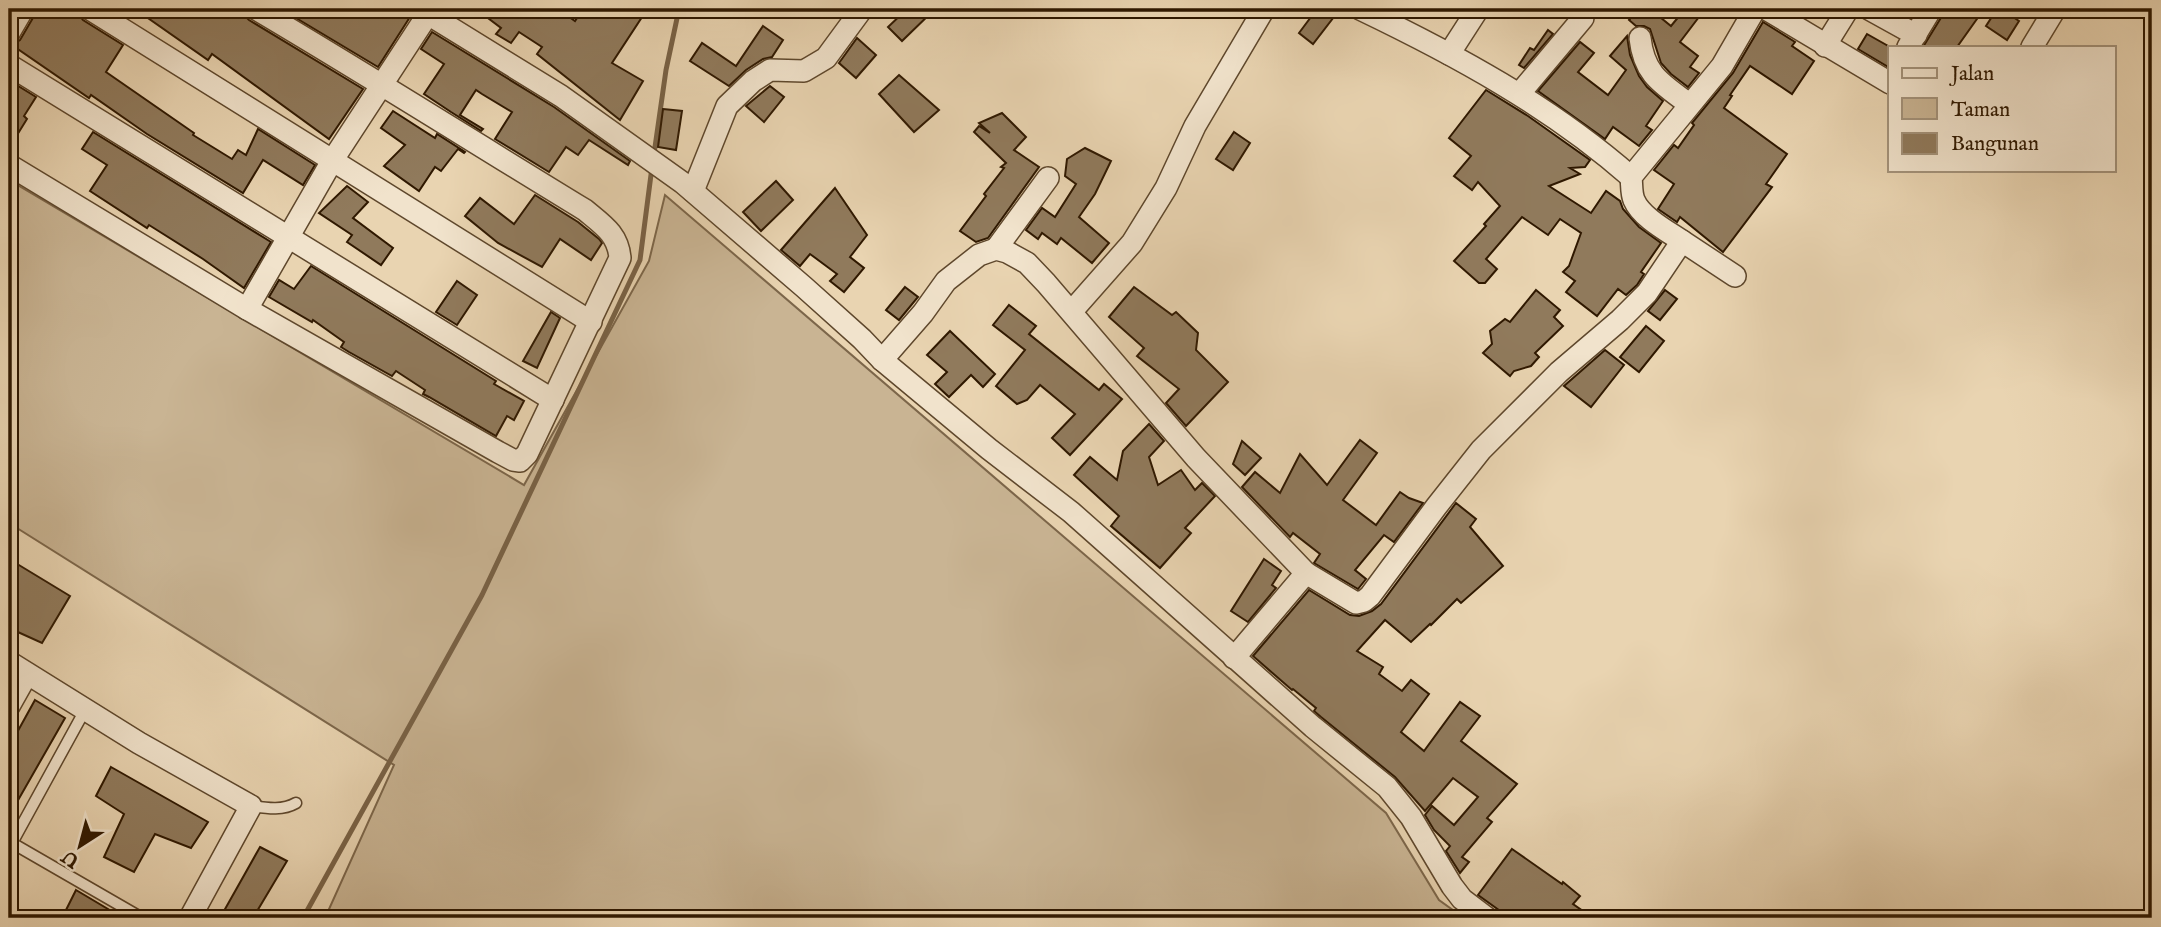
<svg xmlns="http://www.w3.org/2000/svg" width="2161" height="927" font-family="'IM FELL English',serif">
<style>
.green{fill:#c9b493;stroke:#7c664a;stroke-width:2}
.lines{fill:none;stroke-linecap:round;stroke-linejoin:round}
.stream{stroke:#796246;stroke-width:5}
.building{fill:#907a5c;stroke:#2f1800;stroke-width:2}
.lane-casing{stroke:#5e472c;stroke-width:13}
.street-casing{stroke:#5e472c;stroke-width:24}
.lane{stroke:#f1e3cc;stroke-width:10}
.street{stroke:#f1e3cc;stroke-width:21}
</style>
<rect width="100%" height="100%" fill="#e9d4b1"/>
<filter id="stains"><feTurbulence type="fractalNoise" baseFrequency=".00286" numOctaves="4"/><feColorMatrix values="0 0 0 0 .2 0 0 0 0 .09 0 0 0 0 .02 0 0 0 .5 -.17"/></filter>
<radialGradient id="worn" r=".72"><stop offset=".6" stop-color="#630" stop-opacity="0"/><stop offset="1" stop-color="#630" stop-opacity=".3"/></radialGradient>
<path class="green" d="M9 180 524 485 649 261 665 195 1386 813 1439 900 1464 918H325L394 765 9 523Z"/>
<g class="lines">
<g class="stream">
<path d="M654 154 666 70 679 9"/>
<path d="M303 918 482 595 640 260 652 167"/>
</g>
</g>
<g class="building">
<path d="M36 9H75L83 20 123 45 106 72 194 133 193 135 232 159 238 150 246 155 258 129 315 165 303 185 263 160 243 193 147 134 91 95 89 98 12 45 20 40 34 16Z"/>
<path d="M135 9H243L244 15 249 20 363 89 329 139 212 54 208 60Z"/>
<path d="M281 9H400L410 17 378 67Z"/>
<path d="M476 9H558L575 21 583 9H636L644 14 612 63 643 81 620 120 537 54 542 47 519 32 511 43 496 34 501 28Z"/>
<path d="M907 9H935L902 41 888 27Z"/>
<path d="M1317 9H1340L1313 44 1299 33Z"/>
<path d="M1638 9H1650L1671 26 1685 9H1705L1680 42 1698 56 1690 67 1699 73 1688 87 1671 74 1661 63 1650 29 1644 26H1636L1629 20Z"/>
<path d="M1944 9H1984L1957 47H1923L1942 16Z"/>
<path d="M1997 9H2001L2019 21 2007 40 1986 26Z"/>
<path d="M1763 22 1795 42 1792 46 1814 61 1792 94 1750 66 1730 95 1732 96 1724 108 1787 154 1766 184 1772 187 1723 252 1680 217 1677 222 1658 209 1674 184 1654 170 1674 145 1678 148 1694 125 1692 123 1733 73Z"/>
<path d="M763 26 783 40 772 57 763 59 746 70 729 86 690 61 702 43 736 66Z"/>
<path d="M1548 30 1553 34 1524 68 1519 65 1530 48 1534 50Z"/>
<path d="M432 32 554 107 630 161 628 165 589 140 578 155 566 147 549 172 495 139 512 112 482 94 476 90 460 115 483 129 481 131 451 112 424 94 444 64 421 49Z"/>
<path d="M1867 34 1890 47V68L1858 49Z"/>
<path d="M1627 36 1630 55 1639 76 1647 87 1663 101 1646 126 1652 130 1639 146 1613 127 1605 139 1538 91 1580 42 1594 53 1578 72 1608 95 1626 70 1610 56Z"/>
<path d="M857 38 876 55 856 78 839 63Z"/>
<path d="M899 75 939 110 914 132 879 94Z"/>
<path d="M15 84 36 97 24 116 27 119 9 148V93Z"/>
<path d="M770 86 784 97 764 122 746 106Z"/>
<path d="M1486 90 1528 116 1590 160 1585 167 1570 168 1580 174 1549 186 1591 213 1606 191 1620 201 1623 209 1639 227 1661 243 1641 272 1644 274 1637 285 1626 295 1618 289 1597 316 1566 292 1575 281 1563 272 1569 266 1581 233 1560 219 1548 235 1522 217 1486 259 1497 269 1485 283H1479L1454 261 1486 226 1484 224 1500 206 1478 182 1472 190 1454 176 1471 156 1449 138Z"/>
<path d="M663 109 682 111 676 150 658 147Z"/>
<path d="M393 111 435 138 437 134 465 152 464 153 458 149 441 171 435 167 419 191 384 166 405 145 381 128Z"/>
<path d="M1002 113 1026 137 1014 150 1039 167 988 238 976 242 960 231 986 196 984 194 1004 168 1001 167 1006 163 974 132 979 126 990 133 979 123Z"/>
<path d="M93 132 271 242 244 288 203 259 149 225 147 228 90 191 107 165 82 149Z"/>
<path d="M1234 132 1250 143 1233 170 1216 159Z"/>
<path d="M1085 148 1111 161 1095 194 1079 217 1109 243 1092 263 1061 238 1057 244 1042 233 1038 239 1026 230 1042 208 1055 217 1076 184 1065 176 1067 159Z"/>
<path d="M776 181 793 200 761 231 743 212Z"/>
<path d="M347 186 368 202 353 218 393 248 381 265 347 242 352 235 319 213Z"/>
<path d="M835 188 867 235 850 257 864 268 844 292 830 281 837 274 810 254 800 266 781 250Z"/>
<path d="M535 195 578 222 599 239 602 243 591 260 560 239 542 267 498 243 465 216 480 198 514 224Z"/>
<path d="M311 266 496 381 494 384 524 401 514 420 507 416 496 436 429 397 423 394 425 390 396 371 392 376 349 352 341 347 344 342 313 320 312 322 269 297 279 280 294 289Z"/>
<path d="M457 281 477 295 457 325 436 312Z"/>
<path d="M905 287 918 297 899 320 886 310Z"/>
<path d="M1134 287 1172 315 1176 312 1198 333 1196 350 1228 382 1186 426 1166 403 1179 389 1137 356 1144 348 1109 317Z"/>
<path d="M1536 290 1560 310 1554 317 1563 326 1535 353 1539 357 1531 366 1514 371 1510 376 1483 353 1492 344 1490 331 1505 319 1510 322Z"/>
<path d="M1665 290 1677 299 1660 320 1648 311Z"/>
<path d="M1009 305 1036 326 1029 334 1099 390 1104 384 1122 399 1070 455 1052 438 1075 414 1040 385 1027 400 1017 404 996 386 1025 350 993 325Z"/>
<path d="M551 312 560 318 537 368 523 361Z"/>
<path d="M1646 326 1664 341 1639 372 1620 357Z"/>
<path d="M950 331 995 374 983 387 971 375 949 397 935 384 947 372 927 355Z"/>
<path d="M1605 350 1624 365 1591 407 1564 386Z"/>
<path d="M1149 424 1164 441 1149 457 1158 485 1181 470 1195 490 1202 483 1215 496 1185 528 1191 533 1160 568 1111 526 1119 516 1074 475 1090 457 1117 480 1123 451Z"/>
<path d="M1360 440 1377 453 1343 500 1376 525 1400 492 1409 498 1423 503 1394 542 1384 535 1355 570 1366 579 1358 589 1314 563 1320 554 1293 533 1290 537 1242 487 1255 472 1280 493 1300 454 1327 485Z"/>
<path d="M1242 441 1261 458 1245 475 1233 464Z"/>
<path d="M1456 503 1476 519 1470 527 1503 566 1461 603 1457 599 1431 625 1430 624 1411 642 1385 620 1357 651 1383 667 1379 674 1402 691 1411 680 1429 694 1401 732 1424 751 1460 702 1480 716 1461 741 1517 784 1487 818 1492 822 1462 857 1469 862 1460 873 1446 851 1450 846 1434 830 1425 815 1432 806 1454 825 1478 797 1453 778 1425 811 1395 777 1321 717 1314 711 1316 708 1293 689 1292 690 1253 656 1309 590 1350 615 1359 616 1372 611 1381 604Z"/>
<path d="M9 559 70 596 42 643 9 628Z"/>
<path d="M1264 559 1281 571 1272 585 1276 588 1248 622 1231 611Z"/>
<path d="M35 700 65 718 9 816V747Z"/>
<path d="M111 767 208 822 191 848 155 834 134 872 104 857 124 814 96 796Z"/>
<path d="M260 847 287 861 253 918H220Z"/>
<path d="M1512 849 1562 884 1563 882 1580 896 1573 904 1593 918H1510L1478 895Z"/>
<path d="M76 890 123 918H62Z"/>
</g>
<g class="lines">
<g class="lane-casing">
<g id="lane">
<path d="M251 806C266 808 282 811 296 803"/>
<path d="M12 843 85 710"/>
<path d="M9 848 12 843 142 918"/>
</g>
</g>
<g class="street-casing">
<g id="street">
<path d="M90 9 591 322"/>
<path d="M420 9 561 96 683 183 804 287 862 339 882 360 989 449 1071 512 1313 727 1387 787 1411 817 1452 886 1462 899 1487 918"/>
<path d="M1360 9C1456 55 1550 106 1631 177"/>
<path d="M1766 9 1890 83"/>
<path d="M1869 9 1916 35"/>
<path d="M9 33 23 9"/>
<path d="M1640 38C1644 75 1662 84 1689 104"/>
<path d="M1825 46 1848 9"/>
<path d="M1908 47 1931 9"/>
<path d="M2032 47 2055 9"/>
<path d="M1449 54 1478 9"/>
<path d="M9 65 553 400"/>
<path d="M1520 93 1583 18"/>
<path d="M9 165 247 309 332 161 428 14"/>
<path d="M693 191 727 106 753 81 770 70 804 71 826 58 862 9"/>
<path d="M1682 241 1735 276"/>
<path d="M996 249 1048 178"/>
<path d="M247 309 498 452 513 460 520 461 527 454 620 258C618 234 603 225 585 210 475 143 366 74 256 9"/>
<path d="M1072 311 1132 243 1166 188 1195 126 1264 9"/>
<path d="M882 360 923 313 946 281 979 255 996 249 1007 252 1027 263 1046 283 1196 458 1306 573 1234 658"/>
<path d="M1306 573 1356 603 1364 601 1370 596 1436 507 1481 450 1559 372 1620 320 1647 293 1682 241C1667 231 1641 217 1634 200 1631 193 1632 184 1631 177L1722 66 1755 9"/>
<path d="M9 662 139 743 251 806 190 918"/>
<path d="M9 706 27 674"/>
</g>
</g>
<use href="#lane" class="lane"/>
<use href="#street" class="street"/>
</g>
<rect width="2161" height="927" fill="none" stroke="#e9d4b1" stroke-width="35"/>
<rect x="10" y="10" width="2140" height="906" fill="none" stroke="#2f1800" stroke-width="3.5"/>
<rect x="18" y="18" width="2126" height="892" fill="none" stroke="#2f1800" stroke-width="2"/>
<rect x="1888" y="46" width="228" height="126" fill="#f1e3cc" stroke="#a3927a" stroke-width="2"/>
<rect x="1902" y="68" width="35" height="10" fill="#f1e3cc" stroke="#a3927a" stroke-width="2"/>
<text x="1951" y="80" font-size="21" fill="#2f1800">Jalan</text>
<rect x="1902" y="98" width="35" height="21" fill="#c9b493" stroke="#a3927a" stroke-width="2"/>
<text x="1951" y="116" font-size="21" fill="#2f1800">Taman</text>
<rect x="1902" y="133" width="35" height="21" fill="#907a5c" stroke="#a3927a" stroke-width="2"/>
<text x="1951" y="150" font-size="21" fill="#2f1800">Bangunan</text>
<g transform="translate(80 846) rotate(216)" stroke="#f1e3cc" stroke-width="5" paint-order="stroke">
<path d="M0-5L12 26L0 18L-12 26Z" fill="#2f1800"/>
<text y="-10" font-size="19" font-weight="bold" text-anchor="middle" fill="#2f1800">U</text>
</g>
<rect width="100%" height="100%" filter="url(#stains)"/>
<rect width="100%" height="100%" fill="url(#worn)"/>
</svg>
